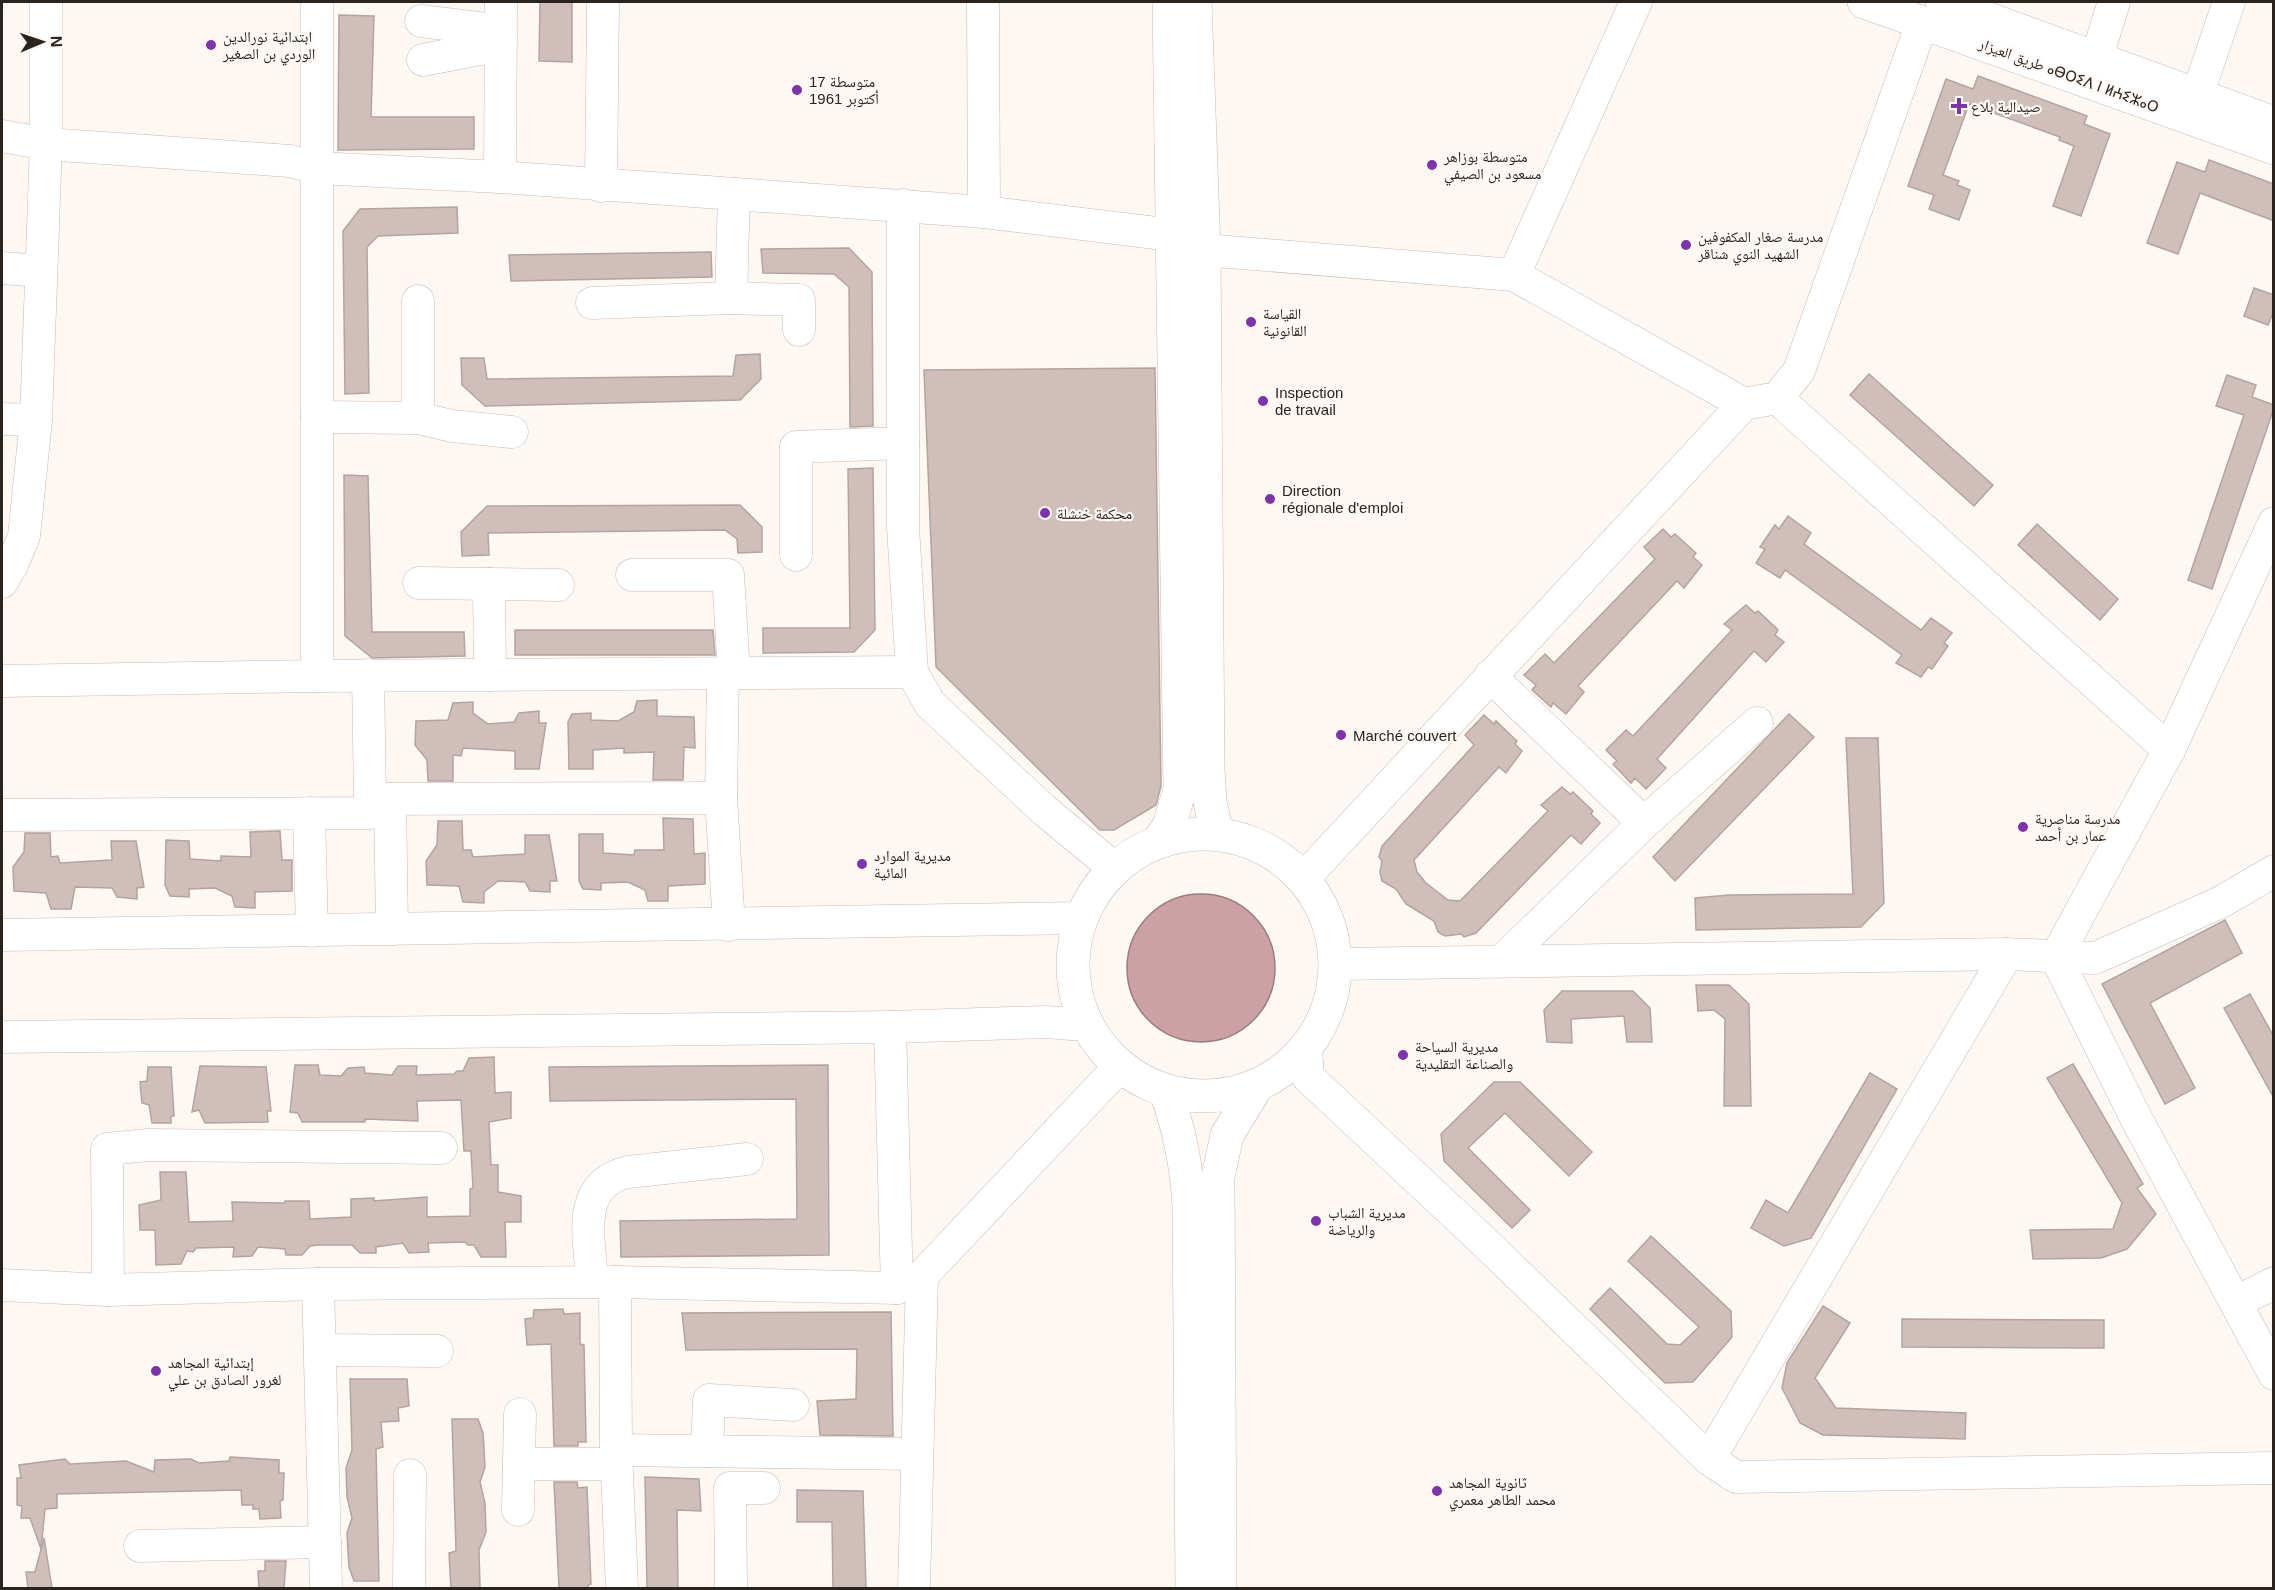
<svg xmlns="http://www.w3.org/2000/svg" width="2275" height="1590" font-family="Arial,'Noto Naskh Arabic','Noto Sans Tifinagh',sans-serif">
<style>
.water{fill:#cba1a6;stroke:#9b7c7e;stroke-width:1.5}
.building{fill:#d0beba;stroke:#b5a3a0;stroke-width:1.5}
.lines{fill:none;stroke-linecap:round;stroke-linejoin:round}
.minor-casing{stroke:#c9b9b1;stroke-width:33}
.major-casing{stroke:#c9b9b1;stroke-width:34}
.minor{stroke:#fff;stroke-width:32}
.major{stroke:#fff;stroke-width:33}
.poi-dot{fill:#7c34a7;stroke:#fef8f4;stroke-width:2}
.labels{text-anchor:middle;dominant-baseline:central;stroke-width:4.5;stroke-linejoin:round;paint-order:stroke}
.poi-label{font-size:15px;fill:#2a2421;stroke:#fef8f4;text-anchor:start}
.street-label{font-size:15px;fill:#2a2421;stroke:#fef8f4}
</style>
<rect width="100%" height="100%" fill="#fef8f4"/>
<circle class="water" cx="1201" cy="968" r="74"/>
<g class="building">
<path d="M540 2H572V62L539 61Z"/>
<path d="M339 15 374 16 371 117H474V149L338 150Z"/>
<path d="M1978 76 2087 116 2084 124 2110 134 2081 216 2053 206 2074 146 2059 140 2060 137 1969 104 1943 175 1959 181 1957 185 1970 190 1959 220 1929 209 1934 195 1908 186 1946 79 1973 89Z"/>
<path d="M2209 160 2274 184V221L2200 193 2178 254 2147 243 2177 162 2205 172Z"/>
<path d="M457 207 458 233 378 236 367 247 369 393 345 394 343 231 360 209Z"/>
<path d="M849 248 872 272 873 426 850 427 849 287 834 274 763 273 761 249Z"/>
<path d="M711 252 712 277 511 281 509 255Z"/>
<path d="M2254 288 2274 295V310L2268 325 2244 316Z"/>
<path d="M760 354 761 379 740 400 485 406 462 385 461 358H484L487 379 733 376 736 355Z"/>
<path d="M1155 368 1161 786 1156 805 1114 830H1100L936 667 924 370Z"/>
<path d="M1869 374 1993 485 1974 506 1850 395Z"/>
<path d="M2227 375 2256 385 2252 397 2274 405V408L2212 589 2188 580 2244 415 2216 406Z"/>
<path d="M873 468 875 630 854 652 763 653V628H850L848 469Z"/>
<path d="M344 475 368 476 372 632H464L465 656 372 658 345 636Z"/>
<path d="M740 505 762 527V552L738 553 737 539 725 530 488 533 489 555 462 556 461 532 487 506Z"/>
<path d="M1788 516 1811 533 1804 544 1921 630 1931 618 1952 633 1944 643 1948 646 1932 669 1928 667 1921 677 1896 663 1902 655 1785 570 1780 578 1756 563 1765 549 1760 547 1775 525 1779 529Z"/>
<path d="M2037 524 2118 599 2100 620 2018 545Z"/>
<path d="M1663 529 1671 537 1675 534 1696 553 1693 557 1702 565 1684 588 1677 581 1578 686 1584 692 1566 714 1553 703 1551 707 1532 690 1536 685 1524 675 1545 654 1554 663 1655 559 1644 547Z"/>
<path d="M1746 605 1755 613 1758 611 1778 630 1775 635 1784 642 1766 662 1754 651 1657 759 1666 768 1646 789 1635 778 1631 783 1613 764 1617 761 1606 750 1626 730 1633 736 1732 630 1724 624Z"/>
<path d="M515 630H713L715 655H515Z"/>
<path d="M657 700V716L694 717 695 748 684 747 683 780H653L654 752 624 753V748L593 750V769H569L568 722 572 714 591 713V720L618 721 634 712 637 701Z"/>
<path d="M473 702V713L488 724 514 722 519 713 539 711V723H546L539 769H515V751L463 748 461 756 453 755V781H428L427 760 415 745 416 721 448 720 453 703Z"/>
<path d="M1789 714 1814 737 1675 881 1653 857Z"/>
<path d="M1484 715 1494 724 1496 721 1517 741 1515 744 1522 751 1506 773 1499 767 1414 860 1417 872 1426 883 1448 900 1460 901 1548 811 1541 805 1562 787 1570 794 1573 792 1593 811 1591 814 1600 823 1581 844 1571 835 1476 933 1464 937 1461 934 1445 936 1438 932 1434 921 1406 904 1396 889 1382 881 1380 872 1382 861 1379 857 1382 846 1474 745 1465 735Z"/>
<path d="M1846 738H1878L1884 903 1861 927 1696 930 1695 898 1729 895 1853 894Z"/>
<path d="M663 818 693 819 694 854 705 853V884L668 886V901H648L645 890 628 882 601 883V890L583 889 579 881V834H603V853L634 855 635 850H664Z"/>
<path d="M438 821H462L463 850H471L473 857 525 854V835H549L557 881H550V892L530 891 525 882 498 881 484 892V903L463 902 459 886 427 885 426 861 437 845Z"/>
<path d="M280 831 282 860H292V891L255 892V908L235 907 232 896 215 888 189 889V897L170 896 165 885 166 840 189 841 190 859 221 861V856L251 857 250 832Z"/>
<path d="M25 833H50L51 857 58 856 60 863 112 860 111 841H136L144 887 137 888V899L117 897 112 888 75 887 71 909H51L46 893 14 891 13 867 24 852Z"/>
<path d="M2225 920 2242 953 2150 1003 2195 1088 2165 1104 2102 984Z"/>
<path d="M1696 985H1729L1749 1004 1751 1106H1724L1725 1019 1714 1010 1698 1011Z"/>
<path d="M1562 991H1633L1650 1008 1652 1042H1627L1624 1016 1571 1019 1572 1043 1547 1042 1544 1010Z"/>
<path d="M2250 994 2274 1037V1098L2224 1008Z"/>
<path d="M494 1057 495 1093 511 1092V1118L489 1122 491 1165H498V1192L521 1196V1222H505L506 1257H481L474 1245H468L465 1242 428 1243 429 1252 409 1253 403 1243 376 1247V1253H360L352 1245H317L310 1246 302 1255H286L285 1249 258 1247 252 1256 233 1257 234 1247 196 1248 193 1252 187 1251 181 1264 156 1265 155 1230H140L139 1205 161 1200 160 1172H186L189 1222 233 1221 232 1202 285 1203V1201H309L310 1219 351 1217V1199L374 1198V1201L427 1197V1217L470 1216V1189L473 1188 471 1151H464L461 1100 417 1101 418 1121 365 1119V1122H302L298 1113 290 1112 295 1065H318L320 1075 341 1076 348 1068 364 1067 365 1073 392 1075 398 1066H417L416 1075 454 1074 457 1071H463L469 1058Z"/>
<path d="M2073 1064 2143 1184 2137 1188 2156 1214 2127 1249 2101 1258 2033 1259 2030 1230 2113 1229 2122 1203 2047 1078Z"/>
<path d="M828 1065 829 1255 621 1257 620 1221 797 1219 796 1099 550 1101 549 1067Z"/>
<path d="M200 1066 266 1067 271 1111H267L268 1122 205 1123 199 1110 192 1112Z"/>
<path d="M148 1067H171L174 1116H171V1123H152L149 1105 142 1103 140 1082 147 1081Z"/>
<path d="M1870 1073 1897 1089 1811 1238 1784 1246 1751 1228 1766 1200 1788 1213Z"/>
<path d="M1494 1082H1520L1592 1152 1569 1176 1505 1113 1468 1148 1530 1210 1512 1228 1444 1161 1441 1134Z"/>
<path d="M1651 1236 1731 1311 1732 1337 1693 1382 1665 1383 1590 1309 1610 1288 1667 1344 1680 1345 1699 1327 1628 1261Z"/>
<path d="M1823 1306 1850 1323 1815 1378 1836 1408 1966 1413 1965 1439 1823 1435 1800 1423 1782 1388 1787 1363Z"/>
<path d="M563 1309 564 1314 580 1313V1344L584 1345 586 1442H578V1446H554L551 1344 527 1345 525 1319 533 1318 534 1310Z"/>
<path d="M891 1312 893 1436 820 1435 817 1401 856 1399 857 1349 686 1350 682 1313Z"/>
<path d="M1902 1319 2104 1320V1348L1902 1347Z"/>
<path d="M350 1379H407L409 1406 398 1408 399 1421 381 1422 383 1447 376 1449 379 1581H354L349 1567 347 1533 352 1518 347 1497 346 1468 352 1450Z"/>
<path d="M452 1419H478L483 1433 485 1467 480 1482 485 1503 486 1532 479 1550 480 1588H451L449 1553 456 1551Z"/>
<path d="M230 1457 279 1460V1473H284L283 1500 280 1501 281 1518 260 1519 259 1509H253V1505H242L241 1490 57 1494V1508L45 1509 41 1549 30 1518H21L22 1506 17 1505V1478H21L19 1465 65 1459 70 1464 126 1461 154 1472 155 1460 191 1459 199 1463 229 1461Z"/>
<path d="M645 1477 699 1479 701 1511 677 1510 678 1588H647Z"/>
<path d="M554 1482H577L578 1488 587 1487 591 1584 588 1585V1588H559Z"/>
<path d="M797 1490 863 1491 866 1588H833L832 1522H797Z"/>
<path d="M44 1538 52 1588H28L26 1572H35Z"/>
<path d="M265 1561H286L284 1588H259L258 1571H265Z"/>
</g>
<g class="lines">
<g class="minor-casing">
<g id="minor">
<path d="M983 2 984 212"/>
<path d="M421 21 486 29V39H501"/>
<path d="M423 60 485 48 486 39"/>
<path d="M2089 82 2114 2"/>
<path d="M2197 96 2229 2"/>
<path d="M2 136 46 144 290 161 317 168 500 177 984 212 1172 235 1204 250 1514 275 1744 404"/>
<path d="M500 177 501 2"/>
<path d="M601 186 603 2"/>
<path d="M734 194 731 298 799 300V330"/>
<path d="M903 205V527L912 672 930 704 1044 810 1114 868"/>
<path d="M2 268 40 271"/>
<path d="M1514 275 1636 2"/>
<path d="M592 303 731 298"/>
<path d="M1777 398 2169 750"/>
<path d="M317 417 418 418 452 426 512 432"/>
<path d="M418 418V301"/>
<path d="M2 419 36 420"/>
<path d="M796 555V447L903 443"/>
<path d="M632 575H728L734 673"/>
<path d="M2 582 12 565 24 536 36 420 46 144V2"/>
<path d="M419 583 558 585"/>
<path d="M489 584 490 675"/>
<path d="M723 673 721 798 729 925"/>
<path d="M368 675 370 799 721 798"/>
<path d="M317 676V2"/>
<path d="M1490 676 1644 823"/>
<path d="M2 681 317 676 912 672"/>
<path d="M390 799 392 929"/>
<path d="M309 813 312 931"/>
<path d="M2 815 369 813 370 799"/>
<path d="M1303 879 1744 404 1777 398 1799 371 1922 23"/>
<path d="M2 935 1080 918"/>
<path d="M2056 957 2169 750 2274 523"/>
<path d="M2056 957 2137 1120 2274 1374"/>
<path d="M1502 961 1644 823 1757 723"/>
<path d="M1335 964 2007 954 2095 958 2221 902 2274 871"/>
<path d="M890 1027 897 1288 922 1276 914 1588"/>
<path d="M2 1037 890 1027 1045 1022 1086 1025"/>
<path d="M1306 1048 1308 1077 1477 1235 1709 1459 1736 1477 2274 1468"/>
<path d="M922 1276 1119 1067"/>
<path d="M592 1281C590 1239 574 1185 628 1172L747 1159"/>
<path d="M615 1282 897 1288"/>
<path d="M318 1284 326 1588"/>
<path d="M2 1285 108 1290 318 1284 615 1282 616 1450 622 1588"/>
<path d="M108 1290 107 1149 148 1145 441 1148"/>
<path d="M2236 1302 2274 1283"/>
<path d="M320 1350 437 1351"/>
<path d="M616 1450 916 1454"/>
<path d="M707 1451 709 1400 793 1405"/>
<path d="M1709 1459 2007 954"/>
<path d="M519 1464H616"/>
<path d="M518 1510 520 1414"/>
<path d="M140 1546 325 1542"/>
<path d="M409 1588 410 1475"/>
<path d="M731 1588 730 1488H764"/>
</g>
</g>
<g class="major-casing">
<g id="major">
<path d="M1195 2 1204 250 1208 769 1210 802 1217 834"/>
<path d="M1864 2 2274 148"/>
<path d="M1942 2 2274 123"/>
<circle cx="1204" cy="965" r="131"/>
<path d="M1159 840 1169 826 1180 789 1169 2"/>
<path d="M1166 1092C1180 1131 1187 1166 1189 1207L1192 1588"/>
<path d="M1220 1588 1218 1177 1227 1135 1257 1086"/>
</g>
</g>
<use href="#minor" class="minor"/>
<use href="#major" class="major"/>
</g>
<g class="poi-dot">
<circle cx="211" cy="45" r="6"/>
<circle cx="797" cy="90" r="6"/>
<path d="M1956 97h6v6h6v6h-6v6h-6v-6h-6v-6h6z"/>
<circle cx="1432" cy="165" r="6"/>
<circle cx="1686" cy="245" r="6"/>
<circle cx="1251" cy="322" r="6"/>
<circle cx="1263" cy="401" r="6"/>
<circle cx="1270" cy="499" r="6"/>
<circle cx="1045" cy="513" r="6"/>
<circle cx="1341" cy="735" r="6"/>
<circle cx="2023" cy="827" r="6"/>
<circle cx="862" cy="864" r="6"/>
<circle cx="1403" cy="1055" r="6"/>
<circle cx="1316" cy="1221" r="6"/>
<circle cx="156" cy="1371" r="6"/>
<circle cx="1437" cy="1491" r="6"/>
</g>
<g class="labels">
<g class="poi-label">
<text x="223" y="36">ابتدائية نورالدين<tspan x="223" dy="17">الوردي بن الصغير</tspan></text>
<text x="809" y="81">متوسطة 17<tspan x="809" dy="17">أكتوبر 1961</tspan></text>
<text x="1971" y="106">صيدالية بلاع</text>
<text x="1444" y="156">متوسطة بوزاهر<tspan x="1444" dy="17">مسعود بن الصيفي</tspan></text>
<text x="1698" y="236">مدرسة صغار المكفوفين<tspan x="1698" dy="17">الشهيد النوي شناقر</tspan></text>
<text x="1263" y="313">القياسة<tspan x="1263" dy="17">القانونية</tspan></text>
<text x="1275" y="392">Inspection<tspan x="1275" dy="17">de travail</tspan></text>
<text x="1282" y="490">Direction<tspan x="1282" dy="17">régionale d'emploi</tspan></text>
<text x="1057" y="513">محكمة خنشلة</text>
<text x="1353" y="735">Marché couvert</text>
<text x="2035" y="818">مدرسة مناصرية<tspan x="2035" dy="17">عمار بن أحمد</tspan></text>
<text x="874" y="855">مديرية الموارد<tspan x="874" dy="17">المائية</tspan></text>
<text x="1415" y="1046">مديرية السياحة<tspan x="1415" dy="17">والصناعة التقليدية</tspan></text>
<text x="1328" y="1212">مديرية الشباب<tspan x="1328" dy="17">والرياضة</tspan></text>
<text x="168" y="1362">إبتدائية المجاهد<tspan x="168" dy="17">لغرور الصادق بن علي</tspan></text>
<text x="1449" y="1482">ثانوية المجاهد<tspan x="1449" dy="17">محمد الطاهر معمري</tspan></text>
</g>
<g class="street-label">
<text transform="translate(2069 75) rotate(20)">طريق العيزار ⴰⴱⵔⵉⴷ ⵏ ⵍⵄⵉⵣⴰⵔ</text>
</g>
</g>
<rect width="2275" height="1590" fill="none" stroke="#2a2421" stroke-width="6"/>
<g transform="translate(42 42) rotate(88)" stroke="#fef8f4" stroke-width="4.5" paint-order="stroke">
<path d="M0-4.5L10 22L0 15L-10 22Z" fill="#2a2421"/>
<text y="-9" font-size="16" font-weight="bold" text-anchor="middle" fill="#2a2421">N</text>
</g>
</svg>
